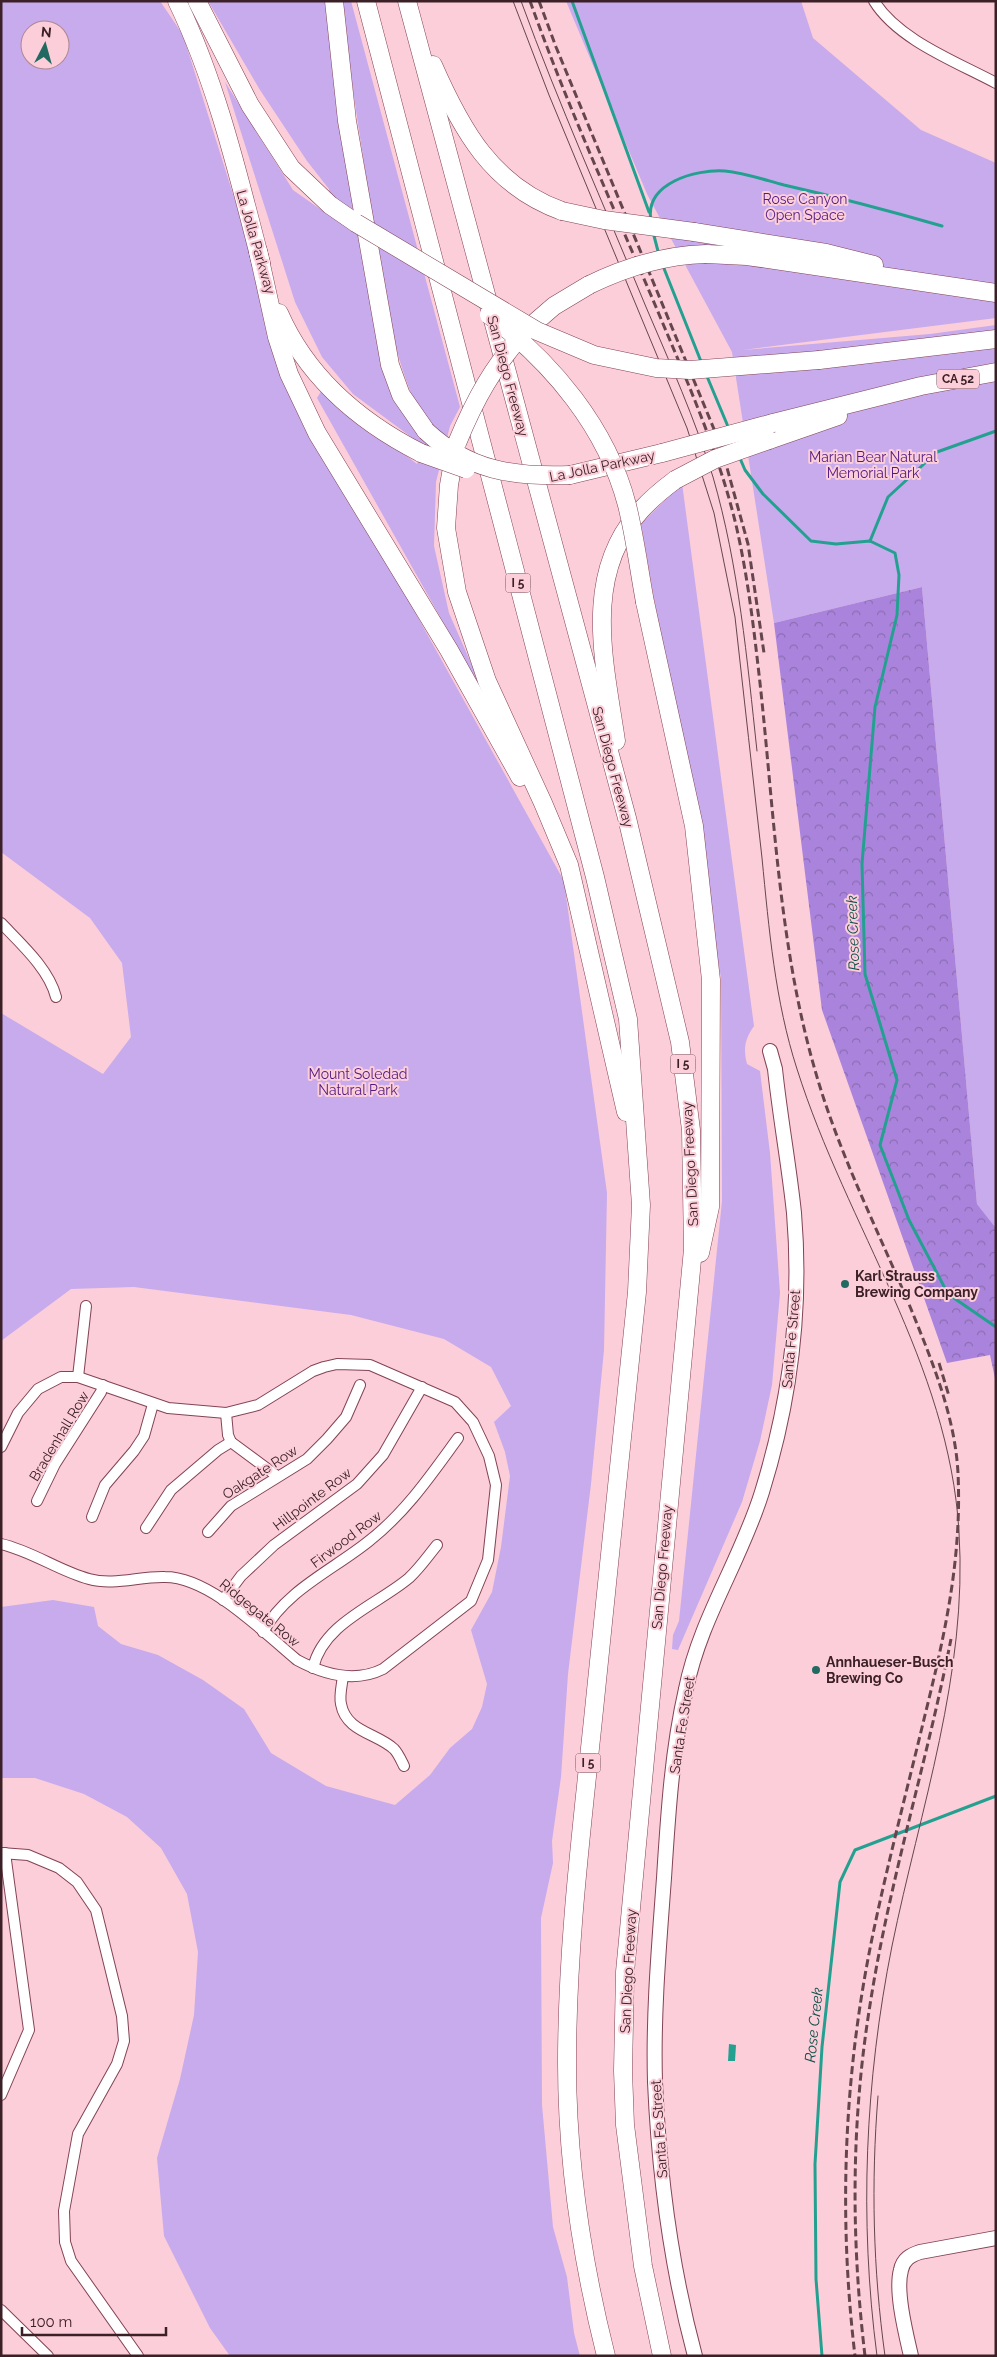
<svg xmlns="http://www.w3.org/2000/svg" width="997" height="2357" font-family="Raleway,sans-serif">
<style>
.green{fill:#c7abed;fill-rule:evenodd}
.forest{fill:url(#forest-crowns)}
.water{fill:#24a091}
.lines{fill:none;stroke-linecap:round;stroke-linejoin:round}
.stream{stroke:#24a091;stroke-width:3}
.street-casing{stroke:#824355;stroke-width:12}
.secondary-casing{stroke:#824355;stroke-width:16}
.highway-casing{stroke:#824355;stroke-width:19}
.street{stroke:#fff;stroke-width:10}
.secondary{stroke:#fff;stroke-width:14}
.highway{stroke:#fff;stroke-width:18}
.tram{stroke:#66464e;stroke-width:1}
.rail{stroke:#66464e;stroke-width:3;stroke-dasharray:8 4;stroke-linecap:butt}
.highway-bridge-casing{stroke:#824355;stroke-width:19;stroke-linecap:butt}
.highway-bridge{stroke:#fff;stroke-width:18}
.poi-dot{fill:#226a61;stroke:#fcced9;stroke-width:2}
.labels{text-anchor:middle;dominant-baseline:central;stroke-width:4;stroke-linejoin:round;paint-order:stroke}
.shield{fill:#fcced9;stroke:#76545c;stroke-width:1}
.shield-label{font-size:12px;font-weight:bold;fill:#3c2027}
.park-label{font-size:14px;fill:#511a82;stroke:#fcced9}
.street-label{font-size:14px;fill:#3c2027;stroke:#fcced9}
.poi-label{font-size:14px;font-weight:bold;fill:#3c2027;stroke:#fcced9;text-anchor:start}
.water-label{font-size:15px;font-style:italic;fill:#0f514a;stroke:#fcced9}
</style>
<defs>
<pattern id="forest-crowns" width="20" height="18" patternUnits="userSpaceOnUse" patternTransform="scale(1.25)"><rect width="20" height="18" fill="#aa84dc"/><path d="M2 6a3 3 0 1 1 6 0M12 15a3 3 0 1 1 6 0" fill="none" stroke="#8c6cb2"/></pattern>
</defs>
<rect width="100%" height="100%" fill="#fcced9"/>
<g class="green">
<path d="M1 1H160L183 35 298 401 564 881 607 1193 604 1350 591 1484 568 1674 561 1777 552 1841 553 1863 541 1918 542 2105 553 2227 567 2277 574 2333 580 2356H230L210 2328 164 2236 157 2158 180 2079 194 2015 198 1952 187 1894 161 1848 127 1817 84 1794 35 1778H1V1607L53 1600 94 1607 98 1626 121 1644 158 1655 203 1680 244 1709 271 1753 326 1786 395 1805 430 1775 450 1748 472 1729 482 1707 487 1684 471 1630 492 1592 501 1547 510 1476 505 1452 494 1422 511 1406 491 1367 444 1339 351 1315 134 1287 71 1289 1 1341V1013L103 1074 131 1037 122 963 90 918 1 852ZM30 30H60V60H30Z"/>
<path d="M208 1H327L385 363 418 409C387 341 380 270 369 196 359 131 349 66 341 1H351L460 407 450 426 436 482 434 546 449 613 488 702 317 398 322 390 417 464 422 445 353 394 322 357 295 302 225 82 293 190 330 216 329 189 307 161 260 90Z"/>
<path d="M566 1H801L813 38 921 130 996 163V318L743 350 930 334 996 325V1228L977 1204 922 587 774 623 732 352 647 194Z"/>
<path d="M682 483 754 1026C745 1039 743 1048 747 1064L760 1071 770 1153 780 1293 772 1385 760 1441 742 1502 678 1650 672 1649 673 1635 679 1621 722 1201 721 978 641 524Z"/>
</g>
<path class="forest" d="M922 587 977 1204 996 1228V1383L990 1355 947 1363 822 1010 774 623Z"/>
<path class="water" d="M729 2044 736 2045 735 2061H728Z"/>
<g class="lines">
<g class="stream">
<path d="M572 1 649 212"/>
<path d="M651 221C644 183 696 169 725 171 745 173 765 180 784 185 837 197 890 211 942 226"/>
<path d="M653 232 659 255"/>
<path d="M663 266 702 364"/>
<path d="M706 374 729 429"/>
<path d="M739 456 745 470 763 494 811 541 836 544 870 541 895 553 899 575 897 615 875 707 862 864 865 974 897 1080 880 1145 909 1220 948 1294 996 1327"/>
<path d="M870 541 888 497 937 452 996 431"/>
<path d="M822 2356 816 2279 815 2164 822 2047 840 1882 855 1850 996 1796"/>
</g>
<g class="street-casing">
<g id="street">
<path d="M874 1C898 40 957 62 996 83"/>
<path d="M1 923C21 944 49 969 56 997"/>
<path d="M78 1377 86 1306"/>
<path d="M226 1413 228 1435 231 1442 277 1476"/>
<path d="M1 1447 18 1413 38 1389 61 1377H78L168 1408 226 1413 258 1405 313 1371 324 1367 337 1364 370 1365 455 1402 473 1422 489 1456 496 1485 488 1560 471 1601 383 1669C355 1683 323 1674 297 1660 263 1632 210 1577 165 1577 140 1576 114 1586 89 1579 59 1571 32 1551 1 1544"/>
<path d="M37 1501 55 1464 101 1392 103 1385"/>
<path d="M92 1517 105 1485 134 1451 144 1436 153 1404"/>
<path d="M146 1528 171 1490 218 1450 231 1442"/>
<path d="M208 1532 231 1506 307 1459 327 1439 346 1417 360 1385"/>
<path d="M223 1600 241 1576 274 1545 357 1484 383 1455 422 1387"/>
<path d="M263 1632C286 1590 333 1570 369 1541 406 1512 431 1475 458 1438"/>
<path d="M313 1668C323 1623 377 1605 409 1578 420 1568 428 1556 437 1545"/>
<path d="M343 1676C342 1685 339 1696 341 1704 346 1732 377 1733 394 1749 398 1753 401 1760 404 1766"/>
<path d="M1 1853 28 1855 59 1868 77 1882 96 1910 122 2016 124 2041 117 2064 78 2134 64 2211 65 2242 71 2261 138 2356"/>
<path d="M1 2095 29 2030 5 1853"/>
<path d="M1 2310 48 2356"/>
</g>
</g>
<g class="secondary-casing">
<g id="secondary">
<path d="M695 2356C671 2267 659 2174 655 2082 653 2014 659 1946 664 1878 668 1815 672 1750 686 1689 700 1619 741 1560 762 1492 790 1402 802 1308 794 1213 789 1165 780 1117 775 1069L770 1051"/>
<path d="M911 2356C906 2334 895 2291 901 2270 903 2259 911 2255 920 2252L996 2238"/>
</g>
</g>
<g class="highway-casing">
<g id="highway">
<path d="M177 1C217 84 238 174 261 263"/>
<path d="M197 1 250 105 291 168 330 205 356 223"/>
<path d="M334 1 347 121 390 365 401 395 426 431"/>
<path d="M366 1 595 877 628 1019 641 1205 637 1292C623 1431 608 1570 594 1710 582 1827 567 1945 567 2063 567 2161 582 2261 606 2356"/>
<path d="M407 1 627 818 680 1042 691 1130 693 1249 625 1972 623 2071 625 2125 643 2266 662 2356"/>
<path d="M433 65C461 129 492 186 562 211"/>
<path d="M694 232 826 253 874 265"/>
<path d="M258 251 277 337 289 374 317 433 449 650 520 777"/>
<path d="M706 254 747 256 996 293"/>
<path d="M279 313C307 377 360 422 421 453"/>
<path d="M524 332 554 306 589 285"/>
<path d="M819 360 996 339"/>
<path d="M773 423 921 386 996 372"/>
<path d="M769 440 838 416"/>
<path d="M455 451 449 485 446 528 457 592 487 681 543 803 569 865 626 1112"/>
<path d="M570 475 662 453"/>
<path d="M645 602 694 826 711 980 710 1207 700 1253"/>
<path d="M616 741C605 664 581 575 641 510 651 499 663 489 675 480"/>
</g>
</g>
<use href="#street" class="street"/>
<use href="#secondary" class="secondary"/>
<use href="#highway" class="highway"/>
<g class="tram">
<path d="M513 1 549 95 687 428 714 513 735 617C744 697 753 778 762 858 769 929 775 1001 797 1069 847 1227 949 1363 959 1532 968 1673 920 1809 892 1946 865 2081 859 2219 877 2356"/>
<path d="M521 1C559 105 604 205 646 307 670 363 695 419 713 477 739 567 747 659 757 751"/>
<path d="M878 2096C871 2183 873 2269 885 2356"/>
</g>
<g class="rail">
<path d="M530 1C567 105 613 206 656 307 686 379 718 450 736 525 748 577 754 630 760 683 774 811 779 946 815 1070 838 1152 878 1230 911 1309 932 1361 955 1416 958 1473 962 1558 945 1634 925 1715 908 1786 889 1858 874 1929 844 2070 838 2213 855 2356"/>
<path d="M539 1 556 47 721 446 748 544 764 653"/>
<path d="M939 1363 949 1396"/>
<path d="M865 2356C851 2239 851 2122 870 2005 889 1882 927 1762 951 1639"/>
</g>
<g class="highway-bridge-casing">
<g id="highway-bridge">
<path d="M562 211 604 220 694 232"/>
<path d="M356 223 537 331 594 355 656 368 690 370 819 360"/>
<path d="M589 285C626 267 664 255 706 254"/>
<path d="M489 315C552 362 607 428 627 505 635 537 639 570 645 602"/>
<path d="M426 431C469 471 514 477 570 475"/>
<path d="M457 443C476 397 492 369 524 332"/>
<path d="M421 453 466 469"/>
<path d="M662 453 773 423"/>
<path d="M675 480 715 459 769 440"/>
</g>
</g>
<use href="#highway-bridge" class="highway-bridge"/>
</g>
<g class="poi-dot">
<circle cx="845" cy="1284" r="5"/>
<circle cx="816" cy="1670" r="5"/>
</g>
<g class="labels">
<g class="shield">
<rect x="937" y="369.5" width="42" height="19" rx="4"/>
<rect x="505.5" y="573.5" width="25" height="19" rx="4"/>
<rect x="670.5" y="1054.5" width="25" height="19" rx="4"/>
<rect x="575.5" y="1753.5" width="25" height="19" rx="4"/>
</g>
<g class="shield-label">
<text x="958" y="379">CA 52</text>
<text x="518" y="583">I 5</text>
<text x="683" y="1064">I 5</text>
<text x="588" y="1763">I 5</text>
</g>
<g class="park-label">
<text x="805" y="199">Rose Canyon<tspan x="805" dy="16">Open Space</tspan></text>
<text x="873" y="457">Marian Bear Natural<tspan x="873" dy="16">Memorial Park</tspan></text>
<text x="358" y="1074">Mount Soledad<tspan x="358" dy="16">Natural Park</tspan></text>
</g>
<g class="street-label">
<text transform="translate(256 242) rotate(74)">La Jolla Parkway</text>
<text transform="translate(508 376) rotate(75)">San Diego Freeway</text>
<text transform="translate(602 466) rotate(-12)">La Jolla Parkway</text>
<text transform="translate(613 767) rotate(75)">San Diego Freeway</text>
<text transform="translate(690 1164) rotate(-93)">San Diego Freeway</text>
<text transform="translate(791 1339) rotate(-85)">Santa Fe Street</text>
<text transform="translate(59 1436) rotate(-59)">Bradenhall Row</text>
<text transform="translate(260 1472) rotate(-33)">Oakgate Row</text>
<text transform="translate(312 1499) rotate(-37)">Hillpointe Row</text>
<text transform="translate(346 1539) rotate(-37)">Firwood Row</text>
<text transform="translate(662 1567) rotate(-85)">San Diego Freeway</text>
<text transform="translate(260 1613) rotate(39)">Ridgegate Row</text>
<text transform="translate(682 1725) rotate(-81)">Santa Fe Street</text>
<text transform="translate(628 1971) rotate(-87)">San Diego Freeway</text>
<text transform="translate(659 2129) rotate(-94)">Santa Fe Street</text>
</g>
<g class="poi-label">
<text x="855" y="1276">Karl Strauss<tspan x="855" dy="16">Brewing Company</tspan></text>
<text x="826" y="1662">Annhaueser-Busch<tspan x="826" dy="16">Brewing Co</tspan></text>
</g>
<g class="water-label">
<text transform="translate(853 933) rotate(-92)">Rose Creek</text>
<text transform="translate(814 2025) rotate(-84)">Rose Creek</text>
</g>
</g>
<rect width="997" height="2357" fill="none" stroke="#3c2027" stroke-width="5"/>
<g transform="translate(45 45) rotate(6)"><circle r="24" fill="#fcced9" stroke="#af8892"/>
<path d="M0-4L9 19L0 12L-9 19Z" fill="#226a61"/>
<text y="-8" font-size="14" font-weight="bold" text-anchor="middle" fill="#3c2027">N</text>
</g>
<path d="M22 2327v8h144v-8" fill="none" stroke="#3c2027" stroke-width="2.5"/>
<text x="30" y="2327" font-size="15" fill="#3c2027" stroke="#fcced9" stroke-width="4" paint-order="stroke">100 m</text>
</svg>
